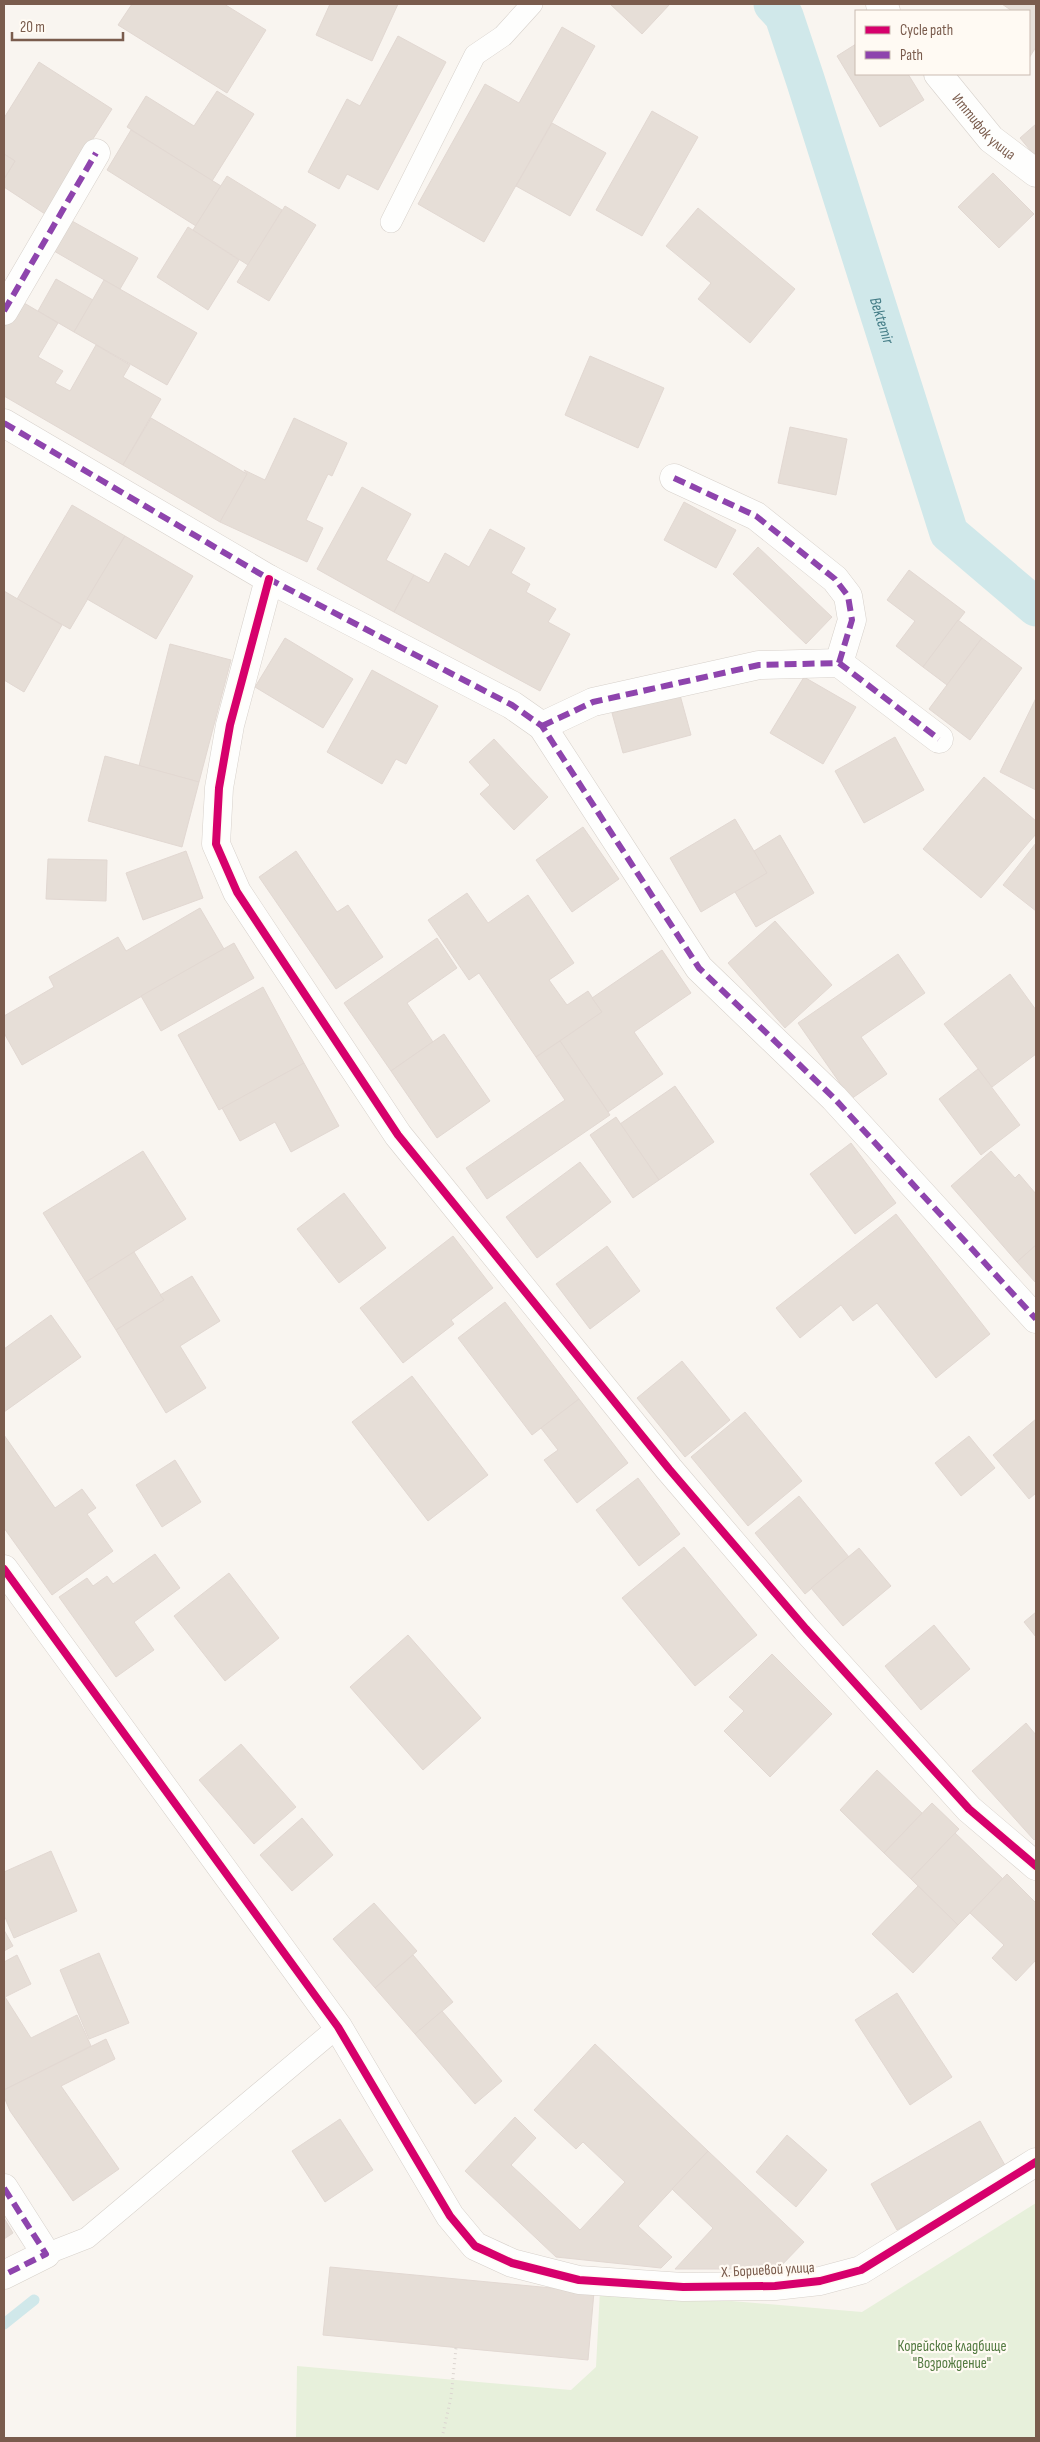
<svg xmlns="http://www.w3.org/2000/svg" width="1040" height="2442" font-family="'Sofia Sans Condensed',sans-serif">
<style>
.green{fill:#e7f0db}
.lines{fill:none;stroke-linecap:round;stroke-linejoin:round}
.stream{stroke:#d0e8ea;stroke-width:11}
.canal{stroke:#d0e8ea;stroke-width:39}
.building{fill:#e6ded7;stroke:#e2d8d2}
.lane-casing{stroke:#d7d1cb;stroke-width:22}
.street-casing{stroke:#d7d1cb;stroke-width:29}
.path{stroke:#dcd5d0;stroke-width:3;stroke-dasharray:1 4;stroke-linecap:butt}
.lane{stroke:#fefefd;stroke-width:21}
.street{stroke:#fefefd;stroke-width:28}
.quiet{stroke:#8e44ad;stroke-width:6;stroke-dasharray:12 6;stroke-linecap:butt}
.cycleway-casing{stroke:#fffaf3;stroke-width:11}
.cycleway{stroke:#d6006c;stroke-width:8}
.labels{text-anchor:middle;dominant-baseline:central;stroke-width:4.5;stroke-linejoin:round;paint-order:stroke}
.street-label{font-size:15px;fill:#7a5c4d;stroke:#fffaf3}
.park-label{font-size:15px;fill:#537a41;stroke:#fffaf3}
.water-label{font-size:16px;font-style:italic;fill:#437c86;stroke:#fffaf3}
</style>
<rect width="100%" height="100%" fill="#f9f5f0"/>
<path class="green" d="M1036 2203V2438H296L297 2366 571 2390 596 2367 600 2290 862 2312Z"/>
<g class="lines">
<path class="stream" d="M4 2324 34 2300"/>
<path class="canal" id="s1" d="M773 4 784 16 805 79 949 533 1036 607"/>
</g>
<g class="building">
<path d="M132 4H224L266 30 227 93 118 25Z"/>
<path d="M330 4H398L372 61 316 35Z"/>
<path d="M610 4H670L642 34Z"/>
<path d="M1002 4H1036V47L1029 58V11H1012Z"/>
<path d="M562 27 595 46 484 242 418 204 485 84 519 103Z"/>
<path d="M398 36 446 62 378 190 347 174 339 189 308 172 347 99 360 106Z"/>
<path d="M856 44V74H908L924 100 880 127 837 56Z"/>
<path d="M39 62 112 109 45 214 4 187V179L15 161 4 154V118Z"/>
<path d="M217 91 254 114 212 181 127 127 146 96 194 126Z"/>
<path d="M652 111 698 137 642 236 596 210Z"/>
<path d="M552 123 606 153 570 216 516 186Z"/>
<path d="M1036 124V157L1020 138Z"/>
<path d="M131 130 221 186 196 226 107 170Z"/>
<path d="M4 154 15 161 4 179Z"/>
<path d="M993 173 1034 214 999 248 958 207Z"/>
<path d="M227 176 282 210 248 265 193 230Z"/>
<path d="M285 206 316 225 269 301 237 282Z"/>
<path d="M698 208 795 289 750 343 698 299 711 283 666 246Z"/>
<path d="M72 221 138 258 120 289 54 251Z"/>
<path d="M188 227 239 260 208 310 157 277Z"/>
<path d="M56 279 93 300 74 332 38 311Z"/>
<path d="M104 280 197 333 167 385 74 332Z"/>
<path d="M19 300 58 323 38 357 63 371 55 383 70 391 96 345 130 365 123 377 161 399 123 465 4 396V327Z"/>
<path d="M590 356 664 388 638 448 565 415Z"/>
<path d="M151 418 247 474 220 522 123 465Z"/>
<path d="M294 418 347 443 332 476 328 474 306 520 323 528 307 562 220 522 247 474 244 470 265 480Z"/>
<path d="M790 427 847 439 836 495 778 483Z"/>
<path d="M362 487 411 514 386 560 414 575 394 612 317 569Z"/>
<path d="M684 502 736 530 716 568 664 540Z"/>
<path d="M72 505 125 536 70 629 17 599Z"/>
<path d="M490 529 525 548 511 573 530 584 526 592 556 609 548 622 570 634 540 691 394 612 414 575 429 583 445 553 469 567Z"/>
<path d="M125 536 193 576 156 639 87 599Z"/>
<path d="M758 547 832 617 806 644 733 574Z"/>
<path d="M909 570 965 612 923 667 896 646 915 621 887 600Z"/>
<path d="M4 591 62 625 24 692 4 680Z"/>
<path d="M958 620 982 638 947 685 923 667Z"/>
<path d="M285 638 353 679 323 728 255 687Z"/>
<path d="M982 638 1022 668 970 740 929 709Z"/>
<path d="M170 644 231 660 199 782 139 766Z"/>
<path d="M372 670 438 706 406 764 396 759 382 784 327 752Z"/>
<path d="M804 677 856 707 823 764 770 733Z"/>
<path d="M680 695 691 735 623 753 612 713Z"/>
<path d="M1036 698V790L1000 772Z"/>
<path d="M895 737 924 790 864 823 835 771Z"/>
<path d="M494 739 548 797 514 830 480 794 490 785 469 762Z"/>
<path d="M105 756 199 782 182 847 88 821Z"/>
<path d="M984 777 1036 821V834L981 898 923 849Z"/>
<path d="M735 819 767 873 701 912 670 858Z"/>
<path d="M583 827 619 879 572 912 536 860Z"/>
<path d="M780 835 814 893 756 927 735 892 767 873 754 851Z"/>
<path d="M1036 843V911L1003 885Z"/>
<path d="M186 851 203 898 143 920 126 873Z"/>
<path d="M296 851 337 912 348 905 383 957 336 989 259 877Z"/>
<path d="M48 859 107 860 106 901 46 899Z"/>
<path d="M467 893 488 923 528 895 574 963 549 980 567 1005 588 991 602 1012 536 1057 479 973 469 980 428 920Z"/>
<path d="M200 908 224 949 22 1065 4 1033V1016L54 987 49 977 118 937 126 951Z"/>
<path d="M775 921 832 985 785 1028 728 963Z"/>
<path d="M437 938 457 968 407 1003 433 1042 391 1071 344 1003Z"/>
<path d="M234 943 254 978 161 1031 141 996Z"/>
<path d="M662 950 691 993 634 1032 663 1074 608 1112 560 1041 602 1012 592 998Z"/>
<path d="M898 954 925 993 861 1037 887 1074 851 1099 798 1023Z"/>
<path d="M1010 974 1036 1010V1054L992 1087 944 1024Z"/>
<path d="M263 987 304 1063 219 1110 178 1035Z"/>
<path d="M444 1034 490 1101 437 1138 391 1071Z"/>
<path d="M560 1041 610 1115 487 1199 466 1168 565 1100 536 1057Z"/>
<path d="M304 1063 339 1126 291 1152 275 1122 240 1141 222 1108Z"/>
<path d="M978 1069 1020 1125 981 1155 939 1099Z"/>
<path d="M675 1086 714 1142 659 1180 620 1124Z"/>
<path d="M616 1117 659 1180 633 1198 590 1135Z"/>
<path d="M851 1143 896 1203 855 1234 810 1174Z"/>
<path d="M143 1151 186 1219 86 1282 43 1213Z"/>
<path d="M991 1151 1015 1178 1019 1174 1036 1194V1245L1017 1262 951 1186Z"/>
<path d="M580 1162 611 1202 537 1258 506 1217Z"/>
<path d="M344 1193 386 1248 339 1283 297 1229Z"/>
<path d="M896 1214 990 1334 936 1378 877 1303 853 1321 841 1305 800 1338 776 1308Z"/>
<path d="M453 1236 493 1288 451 1320 454 1324 403 1363 360 1308Z"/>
<path d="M1036 1245V1283L1017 1262Z"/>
<path d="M607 1246 640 1291 590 1329 556 1284Z"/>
<path d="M134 1252 164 1300 116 1330 86 1282Z"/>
<path d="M192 1276 220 1321 180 1346 206 1388 166 1413 116 1330 164 1300 160 1295Z"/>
<path d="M505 1302 579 1399 532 1435 458 1338Z"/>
<path d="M51 1315 81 1357 4 1412V1349Z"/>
<path d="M682 1361 730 1420 685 1457 637 1398Z"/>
<path d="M412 1376 488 1475 428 1521 352 1422Z"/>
<path d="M579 1399 628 1463 577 1503 544 1460 558 1450 541 1428Z"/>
<path d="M745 1412 802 1481 748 1526 691 1457Z"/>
<path d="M1036 1419V1493L1029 1499 993 1455Z"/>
<path d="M4 1435 55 1508 82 1489 96 1508 87 1514 113 1551 52 1595 4 1528Z"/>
<path d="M969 1436 995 1468 961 1496 935 1463Z"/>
<path d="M175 1460 201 1502 162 1527 136 1485Z"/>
<path d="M638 1478 680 1534 639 1566 596 1510Z"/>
<path d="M799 1496 849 1557 805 1594 755 1533Z"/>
<path d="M684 1547 757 1635 695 1686 622 1598Z"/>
<path d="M859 1548 891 1586 843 1626 811 1588Z"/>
<path d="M155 1554 180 1588 134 1622 154 1650 116 1677 59 1597 87 1578 93 1586 107 1576 113 1584Z"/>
<path d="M229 1573 279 1638 225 1681 174 1616Z"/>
<path d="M1036 1612V1637L1024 1622Z"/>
<path d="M934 1625 970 1669 921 1710 885 1666Z"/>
<path d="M408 1635 481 1718 423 1770 350 1687Z"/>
<path d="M772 1654 832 1714 770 1777 724 1731 744 1711 729 1697Z"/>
<path d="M1026 1723 1036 1735V1838L1034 1840 972 1771Z"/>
<path d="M241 1744 296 1807 254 1844 199 1780Z"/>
<path d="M877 1770 922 1813 884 1853 840 1810Z"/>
<path d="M932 1803 959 1829 911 1879 884 1853Z"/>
<path d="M302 1818 333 1855 292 1891 260 1855Z"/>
<path d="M955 1833 1003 1879 958 1925 911 1879Z"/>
<path d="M51 1851 77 1911 14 1938 4 1915V1872Z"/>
<path d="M1007 1874 1036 1903V1960L1016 1981 992 1958 1004 1945 970 1913Z"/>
<path d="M918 1886 958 1925 913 1973 872 1934Z"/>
<path d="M374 1903 417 1951 375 1988 333 1939Z"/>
<path d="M4 1930 13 1946 4 1951Z"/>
<path d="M99 1953 129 2023 89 2039 60 1970Z"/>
<path d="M17 1955 31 1984 5 1997 31 2038 77 2015 91 2046 4 2090V1962Z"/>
<path d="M413 1955 453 2002 415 2034 375 1988Z"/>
<path d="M897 1993 952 2077 910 2105 855 2020Z"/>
<path d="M442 2011 502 2081 475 2104 415 2034Z"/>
<path d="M106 2039 115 2059 61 2086 119 2169 73 2201 10 2111 4 2097V2090Z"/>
<path d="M595 2044 708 2151 638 2226 672 2257 661 2268 556 2257 465 2171 515 2117 536 2138 511 2165 580 2230 625 2182 583 2142 576 2149 534 2110Z"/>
<path d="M340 2119 373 2170 325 2202 292 2151Z"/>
<path d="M980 2121 1006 2167 897 2230 871 2184Z"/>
<path d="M787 2135 827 2170 796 2207 756 2172Z"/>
<path d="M708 2151 804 2242 778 2269H675L713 2228 672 2189Z"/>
<path d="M4 2218 13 2233 4 2239Z"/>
<path d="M330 2267 594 2292 588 2360 323 2335Z"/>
</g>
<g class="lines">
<g class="lane-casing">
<g id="lane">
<path d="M391 222 475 55 503 36 532 4"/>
<path d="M46 2254 87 2238 338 2027"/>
</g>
</g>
<g class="street-casing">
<g id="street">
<path d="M880 4 886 11"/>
<path id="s2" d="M938 74 991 139 1036 173"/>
<path d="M4 311 96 153"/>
<path d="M4 423 269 579 512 705 542 726 699 968 834 1098 1036 1319"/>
<path d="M674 478 756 516 835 579 848 596 852 620 839 663"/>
<path d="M269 579 230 725 219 788 216 844 237 892 398 1135 669 1469 806 1629 969 1809 1036 1866"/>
<path d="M542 726 593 702 759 665 839 663 939 739"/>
<path d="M4 1569 338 2027 450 2216 475 2246 512 2263 579 2280 683 2287 775 2286 820 2281 861 2270 1036 2162"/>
<path d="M4 2188 46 2254 4 2275"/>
</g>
</g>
<path class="path" d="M442 2438 451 2397 456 2348"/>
<use href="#lane" class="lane"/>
<use href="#street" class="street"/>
<g class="quiet">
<path d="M4 311 96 153"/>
<path d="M4 423 269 579 512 705 542 726 699 968 834 1098 1036 1319"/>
<path d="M674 478 756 516 835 579 848 596 852 620 839 663"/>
<path d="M542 726 593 702 759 665 839 663 939 739"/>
<path d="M4 2188 46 2254 4 2275"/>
</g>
<g class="cycleway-casing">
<g id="cycleway">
<path d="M269 579 230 725 219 788 216 844 237 892 398 1135 669 1469 806 1629 969 1809 1036 1866"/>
<path d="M4 1569 338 2027 450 2216 475 2246 512 2263 579 2280 683 2287 775 2286 820 2281 861 2270 1036 2162"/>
</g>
</g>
<use href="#cycleway" class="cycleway"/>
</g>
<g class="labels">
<g class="street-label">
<text stroke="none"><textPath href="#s2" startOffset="70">Иттифок улица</textPath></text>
<text transform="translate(768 2270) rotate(-3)">Х. Бориевой улица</text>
</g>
<g class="park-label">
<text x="952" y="2346">Корейское кладбище<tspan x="952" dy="17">"Возрождение"</tspan></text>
</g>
<g class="water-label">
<text stroke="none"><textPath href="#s1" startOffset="336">Bektemir</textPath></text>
</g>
</g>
<rect width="1040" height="2442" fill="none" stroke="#7a5c4d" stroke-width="10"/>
<rect x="855" y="10" width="175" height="65" fill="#fffaf3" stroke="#cabbb1"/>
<rect x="865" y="26" width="25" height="8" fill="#d6006c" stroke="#cabbb1"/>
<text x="900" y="35" font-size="15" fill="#7a5c4d">Cycle path</text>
<rect x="865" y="51" width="25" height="8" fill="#8e44ad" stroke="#cabbb1"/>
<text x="900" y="60" font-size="15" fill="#7a5c4d">Path</text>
<path d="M12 32v8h111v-8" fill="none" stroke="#7a5c4d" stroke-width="2.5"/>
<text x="20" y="32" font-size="15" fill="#7a5c4d" stroke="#fffaf3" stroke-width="4" paint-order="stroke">20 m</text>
</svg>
